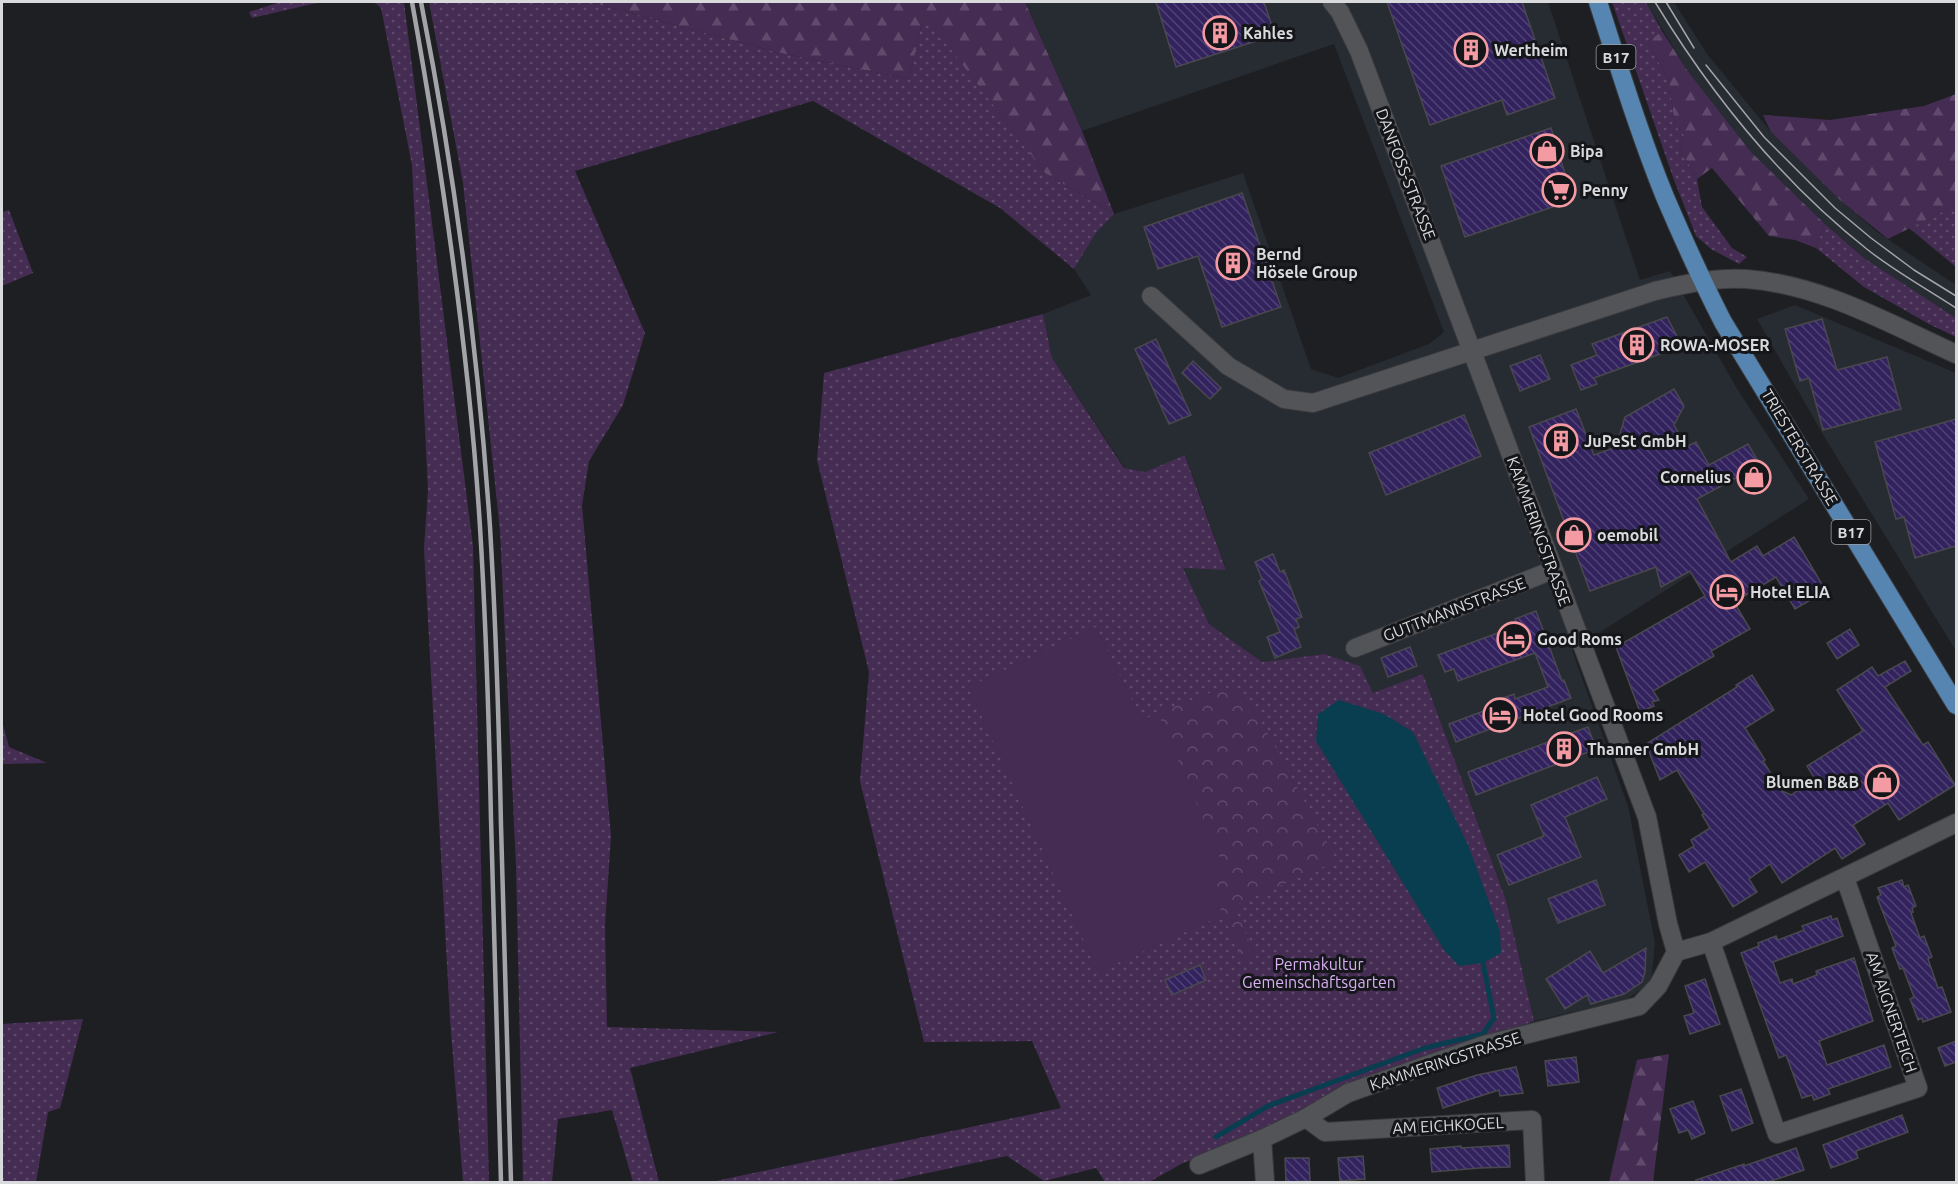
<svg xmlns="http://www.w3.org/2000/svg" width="1958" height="1184" font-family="Ubuntu,sans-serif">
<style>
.built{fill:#272b32}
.grass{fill:url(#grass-dots)}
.forest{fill:url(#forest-firs)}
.park{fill:url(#park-crowns)}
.pitch{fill:#452c53}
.water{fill:#093e51}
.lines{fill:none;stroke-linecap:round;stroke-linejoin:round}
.stream{stroke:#093e51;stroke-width:5}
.building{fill:url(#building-back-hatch);stroke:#49484d;stroke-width:1.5}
.minor-casing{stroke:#3a3b3e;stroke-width:20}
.major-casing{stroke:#3a3b3e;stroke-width:20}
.minor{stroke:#535458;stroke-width:18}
.major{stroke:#5685b1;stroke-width:18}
.tram{stroke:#a3a4a7;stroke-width:1.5}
.rail{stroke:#a3a4a7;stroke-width:4.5}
.labels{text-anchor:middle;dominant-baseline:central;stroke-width:6;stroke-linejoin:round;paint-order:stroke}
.shield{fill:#15161a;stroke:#9e9fa2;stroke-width:1.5}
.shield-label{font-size:15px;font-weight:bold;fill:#d9dadc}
.poi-label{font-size:16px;font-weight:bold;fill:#d9dadc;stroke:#15161a;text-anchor:start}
.street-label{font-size:16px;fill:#d9dadc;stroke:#15161a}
.park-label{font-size:16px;fill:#daaff5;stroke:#15161a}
</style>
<defs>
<pattern id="grass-dots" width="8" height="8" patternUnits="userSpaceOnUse" patternTransform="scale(1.5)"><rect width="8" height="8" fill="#452c53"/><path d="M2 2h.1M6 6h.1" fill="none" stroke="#5f4a6b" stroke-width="1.8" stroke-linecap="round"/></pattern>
<pattern id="forest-firs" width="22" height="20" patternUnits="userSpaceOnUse" patternTransform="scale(1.5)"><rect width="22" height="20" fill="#452c53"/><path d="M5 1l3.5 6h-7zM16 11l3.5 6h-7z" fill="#5f4a6b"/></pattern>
<pattern id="park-crowns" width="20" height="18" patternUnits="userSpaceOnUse" patternTransform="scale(1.5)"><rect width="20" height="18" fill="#452c53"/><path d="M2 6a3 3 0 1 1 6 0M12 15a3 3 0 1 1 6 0" fill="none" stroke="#5f4a6b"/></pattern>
<pattern id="building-back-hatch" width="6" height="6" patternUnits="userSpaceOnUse" patternTransform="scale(1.5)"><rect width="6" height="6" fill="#32235f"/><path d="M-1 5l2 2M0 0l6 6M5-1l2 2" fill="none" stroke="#4f4275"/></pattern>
</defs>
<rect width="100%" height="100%" fill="#1e1f23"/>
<g class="built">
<path d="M1025 2H1548L1640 280 1670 271 1736 387 1809 499 1572 650 1628 806 1655 943 1651 983 1627 999 1534 1021 1506 900 1423 674 1373 694 1324 654 1262 662 1209 624 1182 568 1226 569 1186 456 1145 472 1125 468 1052 358 1043 314 1091 295 1074 269 1096 233 1114 214 1243 173 1311 369 1338 378 1429 344 1444 332 1334 44 1082 131Z"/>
<path d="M1646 2H1674L1707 54 1771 132 1841 201 1877 232 1956 285V318L1864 258 1825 224 1751 152 1687 70Z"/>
<path d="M1795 305 1956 373V651L1825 438 1757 319Z"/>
</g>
<g class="grass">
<path d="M280 2H321L252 18 249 12Z"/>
<path d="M374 2H404L473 546 489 1182H463L450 1019 424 548 428 490 412 165 381 8Z"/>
<path d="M429 2H590L776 52 909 79 924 13 1045 173 1114 214 1096 233 1074 269 1000 208 813 101 575 171 645 333 623 405 589 461 582 505 611 836 605 925 607 1027 778 1032 630 1068 659 1182H633L612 1110 558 1119 552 1182H523L516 866 500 531 463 183Z"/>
<path d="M1612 2H1646L1662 31 1648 42 1669 81 1675 125 1684 135 1680 149 1697 179 1702 207 1732 248 1747 257 1739 264 1711 249 1696 236 1674 180Z"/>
<path d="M1956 205V267L1909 228Z"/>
<path d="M9 210 33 273 2 286V212Z"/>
<path d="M1825 224 1864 258 1956 318V337L1929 324 1864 287 1816 248Z"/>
<path d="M1043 314 1052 358 1124 468 1145 472 1185 455 1226 570 1183 568 1209 624 1262 662 1324 654 1360 666 1373 693 1423 674 1506 900 1534 1021 1331 1092 1302 1112 1225 1149 1183 1163 1149 1182H1105L1096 1168 1044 1181 1007 1156 886 1182H711L1061 1108 1032 1041 924 1042 860 781 869 672 817 460 824 373Z"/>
<path d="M2 721 9 747 47 763 2 764Z"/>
<path d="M83 1019 60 1108 48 1112 36 1182H2V1024Z"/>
</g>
<g class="forest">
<path d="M590 2H1025L1082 131 1114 214 1045 173 924 14 909 79 776 52Z"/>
<path d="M1662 31 1687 70 1751 152 1825 224 1816 248 1795 240 1769 236 1712 168 1697 179 1680 149 1684 135 1675 126 1669 81 1648 42Z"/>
<path d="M1956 94V205L1888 239 1841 201 1771 132 1763 115 1830 120 1924 106Z"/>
<path d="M1669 1054 1653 1182H1609L1637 1060Z"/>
</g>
<path class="park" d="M1225 687 1248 697 1337 861 1234 906 1257 959 1245 964 1212 891 1158 713Z"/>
<path class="pitch" d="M1096 627 1142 720 1158 713 1225 870 1212 891 1223 915 1098 972 968 687Z"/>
<path class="water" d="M1339 700 1384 714 1413 732 1469 847 1500 932 1501 953 1483 963 1459 966 1444 950 1316 741 1318 714Z"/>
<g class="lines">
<path class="stream" d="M1216 1137 1268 1106 1425 1048 1483 1034 1494 1018 1483 963"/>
</g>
<g class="building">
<path d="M1156 2H1264L1275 35 1176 67Z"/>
<path d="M1387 2H1522L1555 98 1507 115 1502 100 1430 125Z"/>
<path d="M1551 128 1573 200 1465 237 1441 166Z"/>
<path d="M1242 193 1281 307 1222 327 1198 256 1158 269 1144 227Z"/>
<path d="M1667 317 1682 346 1594 378 1597 384 1581 390 1571 365 1597 355 1592 344Z"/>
<path d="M1822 319 1837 370 1887 357 1901 409 1823 430 1809 378 1800 381 1785 329Z"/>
<path d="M1156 339 1191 415 1169 424 1135 349Z"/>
<path d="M1540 355 1550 379 1520 391 1510 366Z"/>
<path d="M1193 361 1221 388 1210 399 1182 373Z"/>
<path d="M1674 389 1684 406 1674 425 1686 447 1696 442 1709 465 1748 444 1760 465 1697 499 1731 562 1757 546 1763 556 1794 537 1826 591 1795 609 1776 577 1734 602 1750 629 1711 651 1714 656 1653 691 1659 700 1652 702 1654 706 1640 712 1616 647 1705 596 1690 571 1661 587 1656 567 1590 591 1529 427 1576 409 1594 455 1616 447 1625 417Z"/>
<path d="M1464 415 1481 456 1386 495 1369 453Z"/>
<path d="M1956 419V546L1915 558 1904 517 1896 519 1875 442Z"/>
<path d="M1273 554 1280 572 1284 570 1302 617 1296 619 1299 627 1294 629 1301 647 1275 658 1267 637 1280 632 1259 581 1262 579 1255 562Z"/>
<path d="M1536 611 1562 681 1564 680 1571 698 1456 742 1449 724 1497 706 1495 701 1514 694 1515 699 1548 687 1535 653 1458 681 1454 669 1445 672 1438 655 1517 626 1515 619Z"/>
<path d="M1850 629 1859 645 1837 659 1827 643Z"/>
<path d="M1410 647 1417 666 1388 677 1381 658Z"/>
<path d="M1905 661 1911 671 1885 687 1923 745 1928 742 1955 785 1899 820 1888 803 1853 825 1865 844 1842 859 1835 848 1782 883 1770 864 1749 879 1757 892 1733 907 1705 862 1689 872 1679 855 1694 846 1691 840 1710 828 1702 815 1704 814 1677 770 1660 780 1646 744 1737 687 1736 685 1752 675 1774 710 1745 728 1765 760 1763 761 1782 791 1791 795 1815 779 1807 766 1863 731 1837 690 1872 667 1878 676Z"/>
<path d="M1588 727 1596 749 1476 795 1468 772Z"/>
<path d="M1597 777 1607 799 1565 817 1581 857 1509 885 1497 855 1544 836 1531 805Z"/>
<path d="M1596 880 1605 905 1558 923 1548 899Z"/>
<path d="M1902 880 1904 887 1908 885 1916 906 1912 908 1913 912 1911 913 1920 938 1924 936 1932 957 1928 959 1938 988 1942 987 1951 1012 1923 1022 1922 1018 1918 1020 1914 1009 1910 999 1914 997 1903 968 1900 969 1892 948 1896 946 1877 897 1881 895 1878 888Z"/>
<path d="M1831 916 1832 920 1837 918 1843 936 1773 962 1780 983 1792 979 1793 984 1817 975 1816 971 1854 958 1873 1021 1819 1041 1827 1065 1884 1045 1891 1067 1828 1089 1830 1094 1814 1100 1812 1095 1802 1098 1786 1055 1779 1058 1741 953 1759 946 1758 943 1776 936 1778 940 1804 930 1802 926Z"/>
<path d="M1646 948 1645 972 1642 982 1624 994 1591 1004 1587 995 1565 1009 1546 979 1590 951 1603 973Z"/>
<path d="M1200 965 1206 980 1172 995 1165 980Z"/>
<path d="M1705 979 1720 1024 1690 1034 1684 1016 1694 1013 1685 986Z"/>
<path d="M1956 1041V1062L1945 1066 1938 1048Z"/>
<path d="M1576 1057 1579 1082 1548 1086 1545 1061Z"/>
<path d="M1516 1067 1523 1093 1500 1096 1499 1090 1443 1108 1437 1088 1477 1075Z"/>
<path d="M1741 1089 1753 1123 1732 1131 1720 1096Z"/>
<path d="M1693 1101 1705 1133 1692 1139 1688 1130 1679 1133 1670 1109Z"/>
<path d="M1902 1115 1908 1132 1856 1151 1858 1158 1831 1168 1823 1145Z"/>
<path d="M1509 1145 1510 1167 1480 1168 1432 1172 1430 1149 1461 1146V1148Z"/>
<path d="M1796 1148 1804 1170 1768 1182H1696V1180L1744 1164V1166Z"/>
<path d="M1363 1156 1365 1179 1340 1181 1338 1158Z"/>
<path d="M1285 1158H1309L1310 1181 1286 1182Z"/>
</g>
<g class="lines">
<g class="minor-casing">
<g id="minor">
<path d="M1151 296 1228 366 1284 399 1313 403 1655 291C1685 284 1715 277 1746 279 1820 284 1890 324 1956 354"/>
<path d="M1355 648 1553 570"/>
<path d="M1711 942 1777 1134 1918 1088 1845 878"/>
<path d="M1676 952 1711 942 1956 823"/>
<path d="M1306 1118 1325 1132 1532 1120 1535 1182"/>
<path d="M1262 1139 1265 1182"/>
<path d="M1199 1165 1262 1139 1306 1118 1348 1093 1484 1045 1639 1006 1658 986 1676 952 1668 924 1647 817 1359 51 1340 12 1332 2"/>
</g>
</g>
<g class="major-casing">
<path id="major" d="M1598 2C1619 67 1639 133 1665 197 1683 239 1702 281 1723 322L1956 705"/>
</g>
<use href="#minor" class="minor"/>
<use href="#major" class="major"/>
<g class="tram">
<path d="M1655 2C1711 94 1783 183 1868 250 1896 272 1927 289 1956 308"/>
<path d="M1666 2 1694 48"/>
<path d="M1706 65 1764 137 1835 208 1871 238 1914 270 1956 296"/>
</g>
<g class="rail">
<path d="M412 2C443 175 469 351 480 527 486 624 489 722 491 819 495 940 498 1061 501 1182"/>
<path d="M421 2C455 175 478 351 490 527 496 626 499 726 501 825 505 944 508 1063 511 1182"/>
</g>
</g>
<defs>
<g id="building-ring" transform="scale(1.725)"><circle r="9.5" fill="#15161a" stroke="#f49aa2" stroke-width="1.5"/><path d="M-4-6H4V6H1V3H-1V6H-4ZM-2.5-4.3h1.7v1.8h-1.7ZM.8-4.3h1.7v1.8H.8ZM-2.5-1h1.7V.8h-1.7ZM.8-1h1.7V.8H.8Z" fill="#f49aa2"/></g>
<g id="shop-ring" transform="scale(1.725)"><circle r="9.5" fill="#15161a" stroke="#f49aa2" stroke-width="1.5"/><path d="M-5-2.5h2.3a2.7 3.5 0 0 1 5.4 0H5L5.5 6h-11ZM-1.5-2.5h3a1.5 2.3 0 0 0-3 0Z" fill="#f49aa2"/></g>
<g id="supermarket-ring" transform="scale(1.725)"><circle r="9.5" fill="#15161a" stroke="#f49aa2" stroke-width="1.5"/><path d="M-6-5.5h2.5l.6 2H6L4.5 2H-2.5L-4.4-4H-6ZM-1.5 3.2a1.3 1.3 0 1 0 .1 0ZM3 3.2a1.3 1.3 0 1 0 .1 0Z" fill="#f49aa2"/></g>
<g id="hotel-ring" transform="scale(1.725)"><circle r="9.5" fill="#15161a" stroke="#f49aa2" stroke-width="1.5"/><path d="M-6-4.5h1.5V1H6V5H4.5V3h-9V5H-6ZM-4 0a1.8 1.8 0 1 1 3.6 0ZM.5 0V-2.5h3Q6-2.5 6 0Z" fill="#f49aa2"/></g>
</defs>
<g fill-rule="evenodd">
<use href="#building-ring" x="1220" y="33"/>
<use href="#building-ring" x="1471" y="50"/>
<use href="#shop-ring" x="1547" y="151"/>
<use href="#supermarket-ring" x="1559" y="190"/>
<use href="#building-ring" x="1233" y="263"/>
<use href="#building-ring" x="1637" y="345"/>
<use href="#building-ring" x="1561" y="441"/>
<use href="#shop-ring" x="1754" y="477"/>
<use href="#shop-ring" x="1574" y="535"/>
<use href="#hotel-ring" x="1727" y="592"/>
<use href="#hotel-ring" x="1514" y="639"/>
<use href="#hotel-ring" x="1500" y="715"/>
<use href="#building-ring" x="1564" y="749"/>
<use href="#shop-ring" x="1882" y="782"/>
</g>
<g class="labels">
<g class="shield">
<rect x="1596.5" y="45" width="39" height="24" rx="4.5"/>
<rect x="1831.5" y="520" width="39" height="24" rx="4.5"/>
</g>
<g class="shield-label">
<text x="1616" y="57">B17</text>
<text x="1851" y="532">B17</text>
</g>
<g class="poi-label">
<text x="1243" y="33">Kahles</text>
<text x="1494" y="50">Wertheim</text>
<text x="1570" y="151">Bipa</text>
<text x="1582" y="190">Penny</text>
<text x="1256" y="254">Bernd<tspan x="1256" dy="18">Hösele Group</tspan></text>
<text x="1660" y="345">ROWA-MOSER</text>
<text x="1584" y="441">JuPeSt GmbH</text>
<text x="1731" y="477" text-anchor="end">Cornelius</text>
<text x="1597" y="535">oemobil</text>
<text x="1750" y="592">Hotel ELIA</text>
<text x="1537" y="639">Good Roms</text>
<text x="1523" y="715">Hotel Good Rooms</text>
<text x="1587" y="749">Thanner GmbH</text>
<text x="1859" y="782" text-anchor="end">Blumen B&amp;B</text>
</g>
<g class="street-label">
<text transform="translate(1406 174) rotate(69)">DANFOSS-STRASSE</text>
<text transform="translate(1800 447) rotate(59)">TRIESTERSTRASSE</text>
<text transform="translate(1539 531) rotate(70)">KAMMERINGSTRASSE</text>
<text transform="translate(1454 609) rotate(-21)">GUTTMANNSTRASSE</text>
<text transform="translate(1892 1012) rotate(71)">AM AIGNERTEICH</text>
<text transform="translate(1445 1061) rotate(-18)">KAMMERINGSTRASSE</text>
<text transform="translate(1448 1125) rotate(-3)">AM EICHKOGEL</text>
</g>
<g class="park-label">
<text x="1319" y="964">Permakultur<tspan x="1319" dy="18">Gemeinschaftsgarten</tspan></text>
</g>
</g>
<rect width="1958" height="1184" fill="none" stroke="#d9dadc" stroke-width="6"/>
</svg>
